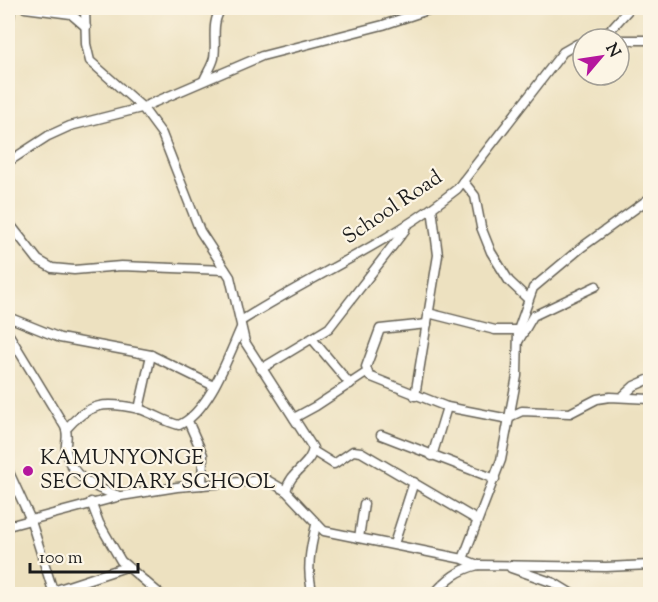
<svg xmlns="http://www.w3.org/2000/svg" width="658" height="602" font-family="'Sorts Mill Goudy',serif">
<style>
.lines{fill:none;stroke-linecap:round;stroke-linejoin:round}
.street-casing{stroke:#656155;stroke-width:11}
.street{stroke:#fff;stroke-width:8}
.poi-dot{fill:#b5179e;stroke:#fcf5e5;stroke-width:2}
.labels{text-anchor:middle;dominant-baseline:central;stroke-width:4.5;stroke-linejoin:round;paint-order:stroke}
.street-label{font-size:21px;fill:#1c1c1c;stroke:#fcf5e5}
.poi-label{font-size:21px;fill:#1c1c1c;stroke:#fcf5e5;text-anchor:start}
</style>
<rect width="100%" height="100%" fill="#fcf5e5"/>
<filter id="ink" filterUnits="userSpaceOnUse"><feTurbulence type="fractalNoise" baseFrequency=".0167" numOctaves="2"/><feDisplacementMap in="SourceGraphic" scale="12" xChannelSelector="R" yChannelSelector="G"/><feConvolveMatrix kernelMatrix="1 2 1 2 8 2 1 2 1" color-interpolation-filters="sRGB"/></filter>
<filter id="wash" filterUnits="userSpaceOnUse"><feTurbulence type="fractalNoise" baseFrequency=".008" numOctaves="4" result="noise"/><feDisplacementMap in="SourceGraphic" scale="24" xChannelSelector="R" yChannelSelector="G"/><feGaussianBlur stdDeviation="1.35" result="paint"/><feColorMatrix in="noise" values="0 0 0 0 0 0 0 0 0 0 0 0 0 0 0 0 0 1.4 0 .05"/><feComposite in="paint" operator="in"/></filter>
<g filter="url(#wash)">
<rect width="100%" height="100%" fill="#ede1c0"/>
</g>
<g filter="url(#ink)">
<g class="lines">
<g class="street-casing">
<g id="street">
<path d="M25 8 71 14 86 27"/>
<path d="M85 8 86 44 90 61 142 107 162 134 200 231 230 277 245 342 313 448C311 466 290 471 286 491"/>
<path d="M8 30 11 8"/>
<path d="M595 39 612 28 630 8"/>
<path d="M619 40H650"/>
<path d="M204 80C207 73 212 66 214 58 217 42 210 22 222 8"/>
<path d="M8 128V235"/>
<path d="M8 162 48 136 70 126 141 108 262 56 383 25 434 8"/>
<path d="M463 181 475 196 481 227 491 252 509 281 528 299"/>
<path d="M9 223 38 260 52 268 74 270 121 266 225 270"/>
<path d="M428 313 495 330H518"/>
<path d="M8 317 60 338 151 355 214 386"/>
<path d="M241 321C308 278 381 247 444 199L457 189 563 52 577 44H583"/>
<path d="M427 324 380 329 366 367 369 376 447 407 509 419"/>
<path d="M8 333 65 427C69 436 65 441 66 450 69 476 96 489 117 495"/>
<path d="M313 340 350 384"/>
<path d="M519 340 533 316 596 286"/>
<path d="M261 369 329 328 405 230"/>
<path d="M415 396 438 255 432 208"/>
<path d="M623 396 634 386 650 379"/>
<path d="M139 409 151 355"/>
<path d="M509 417 522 411 570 413 597 399 610 397 650 399"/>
<path d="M294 418 316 406 366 373"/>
<path d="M188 421 203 455 202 485"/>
<path d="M66 429C89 403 105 401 139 409 153 413 165 422 179 425 209 412 228 357 241 328"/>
<path d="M381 435 495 479"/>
<path d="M313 451 334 464 353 451 361 452 477 520"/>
<path d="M432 456 447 407"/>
<path d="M8 470 30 518 54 594"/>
<path d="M91 502 99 523 121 561 160 594"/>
<path d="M8 526 121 496 177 487 267 480 286 491 324 531 463 559 478 565"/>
<path d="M359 538 364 504"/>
<path d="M394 544 414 482"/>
<path d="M463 559 501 460 517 376 518 330 533 288 582 247 650 198"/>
<path d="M511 568 554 583 572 594"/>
<path d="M53 591 126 567"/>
<path d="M313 594C306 570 310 550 316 525"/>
<path d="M434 594C447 579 458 570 478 565L606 567 650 565"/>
</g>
</g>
<use href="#street" class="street"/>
</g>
</g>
<circle class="poi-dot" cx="28" cy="471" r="6"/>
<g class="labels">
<g class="street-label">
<text transform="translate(393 208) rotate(-34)">School Road</text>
</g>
<g class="poi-label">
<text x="40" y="459">KAMUNYONGE<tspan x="40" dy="24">SECONDARY SCHOOL</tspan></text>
</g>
</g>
<rect width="658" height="602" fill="none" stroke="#fcf5e5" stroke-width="30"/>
<g transform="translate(601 57) rotate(61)"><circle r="28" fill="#fcf5e5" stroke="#a29e95" stroke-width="1.5"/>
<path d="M0-4.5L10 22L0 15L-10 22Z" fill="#b5179e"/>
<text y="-9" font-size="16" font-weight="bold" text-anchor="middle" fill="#1c1c1c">N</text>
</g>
<path d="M30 563v9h108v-9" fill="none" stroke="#1c1c1c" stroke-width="3"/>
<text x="39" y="563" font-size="18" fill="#1c1c1c" stroke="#fcf5e5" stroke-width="4.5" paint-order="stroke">100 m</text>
</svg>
